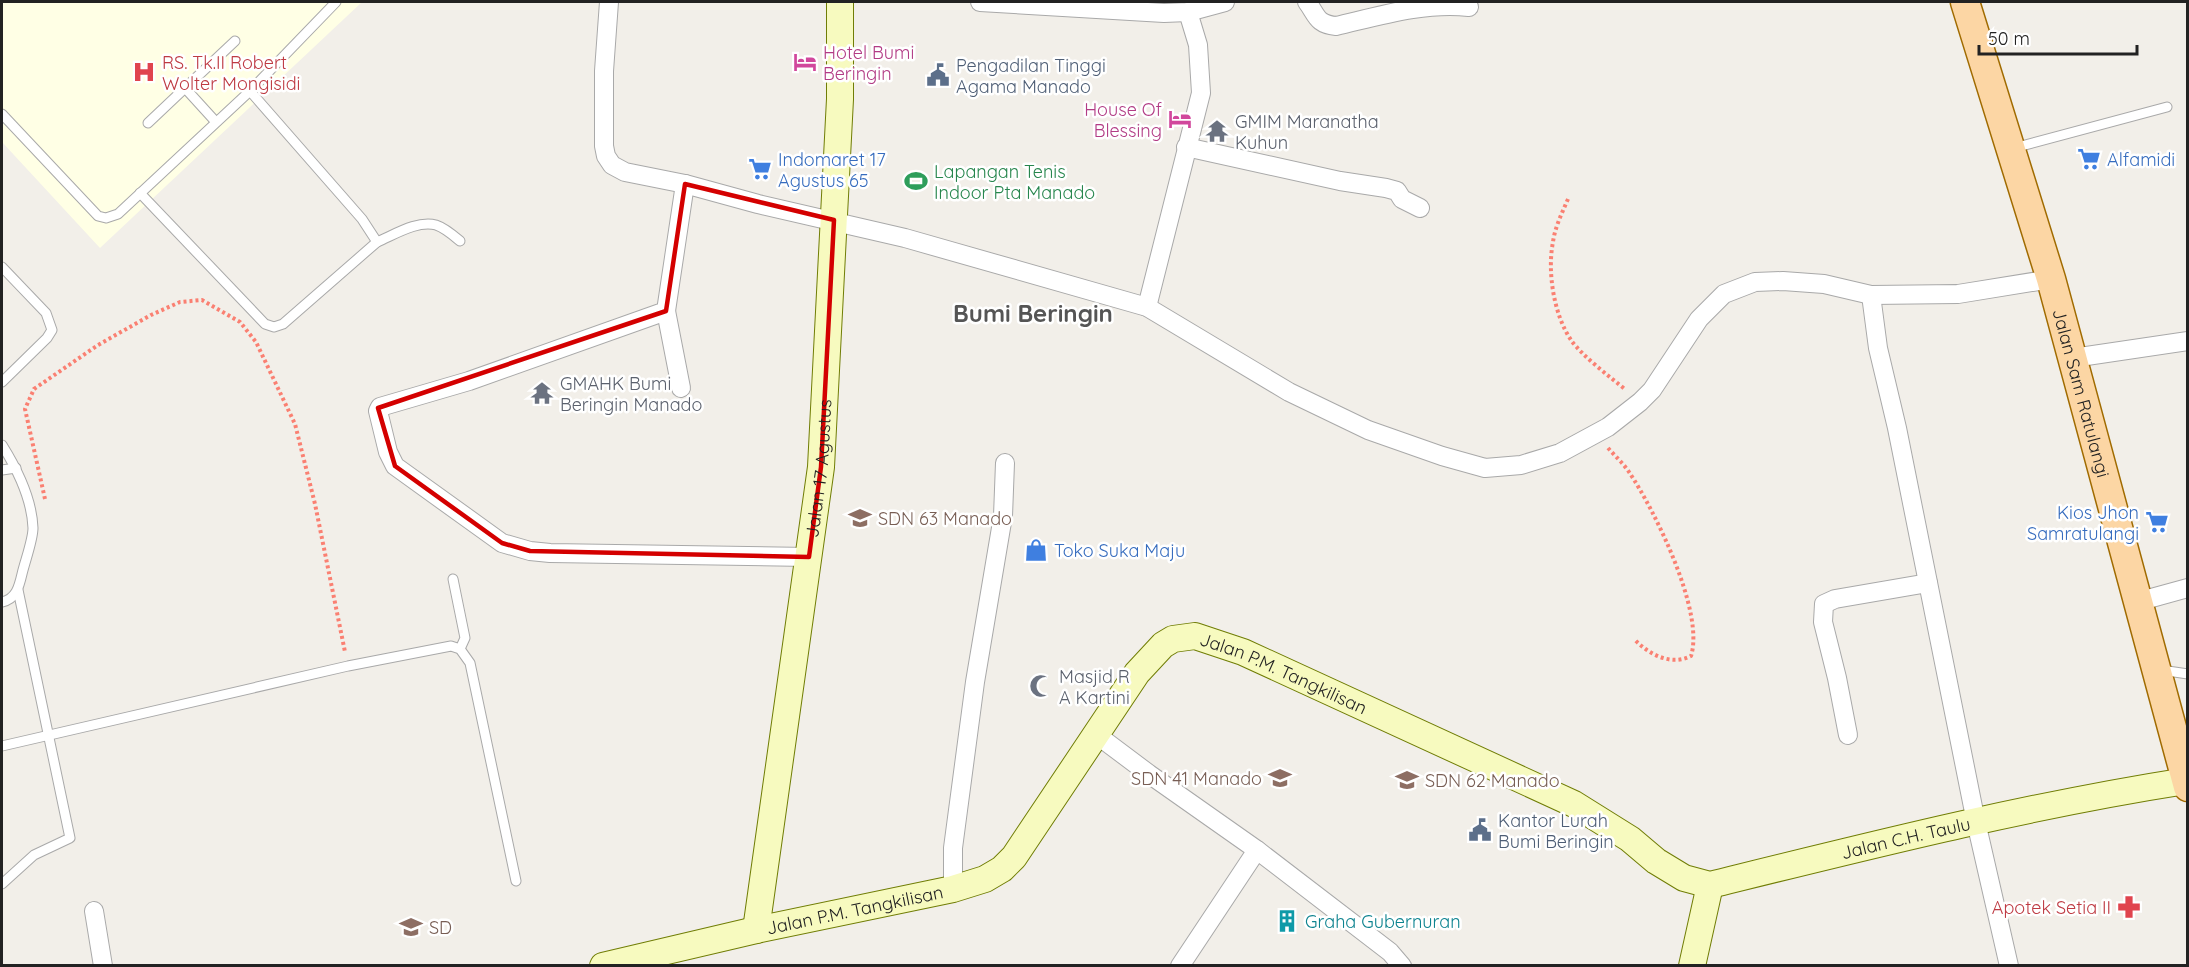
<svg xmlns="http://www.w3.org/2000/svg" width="2189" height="967" font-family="Quicksand,sans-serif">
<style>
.education{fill:#ffffe5}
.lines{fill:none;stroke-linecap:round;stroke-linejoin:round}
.lane-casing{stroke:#a9a9a9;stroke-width:11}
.street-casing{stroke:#a9a9a9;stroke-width:20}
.secondary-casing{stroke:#707d05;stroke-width:28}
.primary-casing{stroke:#a06b00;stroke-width:31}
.path{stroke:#fa8072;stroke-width:4;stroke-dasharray:3 3;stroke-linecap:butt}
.lane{stroke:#fff;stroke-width:9}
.street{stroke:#fff;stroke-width:18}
.secondary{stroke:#f7fabf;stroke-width:26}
.primary{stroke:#fcd6a4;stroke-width:28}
.marked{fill:none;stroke:#d40000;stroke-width:4.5;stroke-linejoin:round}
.labels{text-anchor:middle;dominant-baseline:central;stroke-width:5;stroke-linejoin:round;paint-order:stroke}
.hotel-label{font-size:18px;fill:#b23c85;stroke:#fff;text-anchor:start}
.health-label{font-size:18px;fill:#be3a42;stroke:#fff;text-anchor:start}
.service-label{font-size:18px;fill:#4e5e75;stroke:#fff;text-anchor:start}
.worship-label{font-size:18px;fill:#5b616d;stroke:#fff;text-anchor:start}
.shop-label{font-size:18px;fill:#366cbe;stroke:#fff;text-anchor:start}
.leisure-label{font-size:18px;fill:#27864d;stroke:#fff;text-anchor:start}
.street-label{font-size:18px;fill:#222;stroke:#fff}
.education-label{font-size:18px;fill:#785e54;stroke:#fff;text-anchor:start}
.culture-label{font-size:18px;fill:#0d838f;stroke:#fff;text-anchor:start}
.district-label{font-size:24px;font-weight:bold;fill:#555;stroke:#fff}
</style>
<rect width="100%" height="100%" fill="#f2efe9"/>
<path class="education" d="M2 2H362L100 248 2 142Z"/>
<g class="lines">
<g class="lane-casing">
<g id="lane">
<path d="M2 114 98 216 106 218 118 214 250 91 336 2"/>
<path d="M215 121 185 88 235 41"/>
<path d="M148 123 185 88"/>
<path d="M2014 148 2167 107"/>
<path d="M140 193 265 324 274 327 283 324 377 242 362 219 250 91"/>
<path d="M377 242C394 235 417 220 436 225 445 228 453 235 460 241"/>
<path d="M2 267 46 313 52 330 47 338 2 382"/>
<path d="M2 445C17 469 32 499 33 528 33 540 25 561 22 574 19 587 16 599 2 602"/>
<path d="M2 470 16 468"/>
<path d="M453 579 465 638 460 649"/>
<path d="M2161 670 2188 674"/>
<path d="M2 746 348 666 451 646 460 649 470 663 516 881"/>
<path d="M2 884 34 855 70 838 18 590"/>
</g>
</g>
<g class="street-casing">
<g id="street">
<path d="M609 2 604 71V146L606 156 612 165 625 172 685 184 758 204 905 238 1147 307 1289 392 1368 430 1442 456 1485 468 1521 465 1560 453 1608 427 1640 402 1652 390 1699 319 1724 294 1755 282 1783 281 1824 284 1871 295 1958 294 2051 279"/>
<path d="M980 2 1164 13 1188 12 1225 2"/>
<path d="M1307 2C1317 15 1316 24 1336 26 1379 16 1424 2 1469 7"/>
<path d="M1186 147 1340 181 1386 188 1397 191 1402 199 1420 208"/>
<path d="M685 184 666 311 469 381 380 407 378 411 388 452 395 466 502 543 530 551 550 553 809 557"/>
<path d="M1871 295 1878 348 1897 428 1976 822 2009 966"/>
<path d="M1147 307 1201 93 1198 45 1188 12"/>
<path d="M666 311 681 388"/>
<path d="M2073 358 2188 341"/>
<path d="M2137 602 2188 588"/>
<path d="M1097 735 1149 774 1257 850 1390 952 1402 966"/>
<path d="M1848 735 1837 678 1823 622 1824 604 1835 599 1928 583"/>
<path d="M953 889V848L975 682 1003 516 1005 463"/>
<path d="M94 911 103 966"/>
<path d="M1180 966 1257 850"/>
</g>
</g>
<g class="secondary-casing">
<g id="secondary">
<path id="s1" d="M756 930 821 467 840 99V2"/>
<path id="s2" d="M603 966 756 930 953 889 985 879 1002 869 1014 857 1137 673 1163 645 1173 639 1195 636 1243 652 1574 804 1630 839 1656 861 1684 878 1710 885C1868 846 2026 806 2186 781"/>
<path d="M1692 966 1710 885"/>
</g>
</g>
<g class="primary-casing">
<g id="primary">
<path id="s3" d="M1965 2 2051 279 2188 787"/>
</g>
</g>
<g class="path">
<path d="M1568 199C1562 213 1555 227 1553 242 1547 272 1554 315 1571 340 1582 356 1610 377 1626 390"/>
<path d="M1608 448C1615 456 1623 463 1629 472 1654 509 1705 612 1691 656 1671 666 1650 655 1635 640"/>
<path d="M45 499 25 409 34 389 98 345 151 315 180 302 202 300 240 322 256 342 295 424 315 504 345 652"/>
</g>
<use href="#lane" class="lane"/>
<use href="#street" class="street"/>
<use href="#secondary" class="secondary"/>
<use href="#primary" class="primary"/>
</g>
<path class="marked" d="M685 184 834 220 821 467 809 557 530 551 502 543 395 466 378 408 666 311Z"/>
<defs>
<g id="hotel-bare" transform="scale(1.8)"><path d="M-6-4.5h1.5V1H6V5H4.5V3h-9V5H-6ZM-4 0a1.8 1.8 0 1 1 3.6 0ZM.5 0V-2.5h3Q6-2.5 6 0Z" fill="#d1479c" stroke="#fff" stroke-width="2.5" paint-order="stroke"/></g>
<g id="hospital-bare" transform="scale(1.8)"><path d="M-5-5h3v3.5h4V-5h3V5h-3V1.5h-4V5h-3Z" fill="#e0444e" stroke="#fff" stroke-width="2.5" paint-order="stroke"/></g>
<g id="civic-bare" transform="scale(1.8)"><path d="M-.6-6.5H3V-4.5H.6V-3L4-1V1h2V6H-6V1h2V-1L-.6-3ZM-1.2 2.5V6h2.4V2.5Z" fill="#5c6f8a" stroke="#fff" stroke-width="2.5" paint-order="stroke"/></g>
<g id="temple-bare" transform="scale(1.8)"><path d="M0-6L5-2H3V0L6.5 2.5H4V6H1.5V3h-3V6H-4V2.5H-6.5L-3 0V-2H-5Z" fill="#6b7280" stroke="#fff" stroke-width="2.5" paint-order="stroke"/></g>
<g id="supermarket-bare" transform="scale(1.8)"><path d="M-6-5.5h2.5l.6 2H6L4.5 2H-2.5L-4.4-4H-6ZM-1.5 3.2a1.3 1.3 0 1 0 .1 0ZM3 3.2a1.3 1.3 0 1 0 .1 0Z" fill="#3f7fe0" stroke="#fff" stroke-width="2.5" paint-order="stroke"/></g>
<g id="stadium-bare" transform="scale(1.8)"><path d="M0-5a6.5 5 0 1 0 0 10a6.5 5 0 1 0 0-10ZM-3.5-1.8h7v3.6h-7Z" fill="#2e9e5b" stroke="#fff" stroke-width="2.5" paint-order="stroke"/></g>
<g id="school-bare" transform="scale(1.8)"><path d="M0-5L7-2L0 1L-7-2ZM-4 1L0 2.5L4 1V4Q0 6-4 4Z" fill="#8d6e63" stroke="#fff" stroke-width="2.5" paint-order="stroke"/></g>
<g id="shop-bare" transform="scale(1.8)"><path d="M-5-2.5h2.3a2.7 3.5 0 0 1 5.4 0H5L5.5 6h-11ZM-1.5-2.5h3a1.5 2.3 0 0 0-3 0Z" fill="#3f7fe0" stroke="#fff" stroke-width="2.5" paint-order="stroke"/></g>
<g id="mosque-bare" transform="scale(1.8)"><path d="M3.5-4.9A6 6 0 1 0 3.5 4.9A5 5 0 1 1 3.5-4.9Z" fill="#6b7280" stroke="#fff" stroke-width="2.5" paint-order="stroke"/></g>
<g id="pharmacy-bare" transform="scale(1.8)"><path d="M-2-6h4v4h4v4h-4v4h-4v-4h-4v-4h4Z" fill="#e0444e" stroke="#fff" stroke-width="2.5" paint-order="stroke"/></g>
<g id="building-bare" transform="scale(1.8)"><path d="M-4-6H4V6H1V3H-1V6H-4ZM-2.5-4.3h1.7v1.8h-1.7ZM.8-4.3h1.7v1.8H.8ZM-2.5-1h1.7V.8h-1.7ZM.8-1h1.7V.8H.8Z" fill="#0f9aa8" stroke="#fff" stroke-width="2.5" paint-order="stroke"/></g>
</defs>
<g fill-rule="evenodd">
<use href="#hotel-bare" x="805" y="62"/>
<use href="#hospital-bare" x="144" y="72"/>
<use href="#civic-bare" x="938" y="75"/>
<use href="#hotel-bare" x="1180" y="119"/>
<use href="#temple-bare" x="1217" y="131"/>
<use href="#supermarket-bare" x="2089" y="159"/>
<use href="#supermarket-bare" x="760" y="169"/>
<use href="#stadium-bare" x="916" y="181"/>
<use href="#temple-bare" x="542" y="393"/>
<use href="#school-bare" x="860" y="518"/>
<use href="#supermarket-bare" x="2157" y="522"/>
<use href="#shop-bare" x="1036" y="550"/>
<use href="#mosque-bare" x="1041" y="686"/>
<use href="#school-bare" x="1280" y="778"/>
<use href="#school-bare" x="1407" y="780"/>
<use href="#civic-bare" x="1480" y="830"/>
<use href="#pharmacy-bare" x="2129" y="907"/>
<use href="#building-bare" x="1287" y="921"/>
<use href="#school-bare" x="411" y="927"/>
</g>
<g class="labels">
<g class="hotel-label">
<text x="823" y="52">Hotel Bumi<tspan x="823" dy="21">Beringin</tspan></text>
<text x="1162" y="109" text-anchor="end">House Of<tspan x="1162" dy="21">Blessing</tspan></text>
</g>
<g class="health-label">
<text x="162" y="62">RS. Tk.II Robert<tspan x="162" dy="21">Wolter Mongisidi</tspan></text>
<text x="2111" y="907" text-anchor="end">Apotek Setia II</text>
</g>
<g class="service-label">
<text x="956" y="65">Pengadilan Tinggi<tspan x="956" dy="21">Agama Manado</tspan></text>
<text x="1498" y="820">Kantor Lurah<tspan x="1498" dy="21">Bumi Beringin</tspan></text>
</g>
<g class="worship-label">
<text x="1235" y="121">GMIM Maranatha<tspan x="1235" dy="21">Kuhun</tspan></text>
<text x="560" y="383">GMAHK Bumi<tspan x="560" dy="21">Beringin Manado</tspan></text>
<text x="1059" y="676">Masjid R<tspan x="1059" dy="21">A Kartini</tspan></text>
</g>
<g class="shop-label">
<text x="778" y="159">Indomaret 17<tspan x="778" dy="21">Agustus 65</tspan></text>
<text x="2107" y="159">Alfamidi</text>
<text x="2139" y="512" text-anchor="end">Kios Jhon<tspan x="2139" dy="21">Samratulangi</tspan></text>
<text x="1054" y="550">Toko Suka Maju</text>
</g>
<g class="leisure-label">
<text x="934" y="171">Lapangan Tenis<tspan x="934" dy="21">Indoor Pta Manado</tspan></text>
</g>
<g class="street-label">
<text stroke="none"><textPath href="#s3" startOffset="408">Jalan Sam Ratulangi</textPath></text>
<text stroke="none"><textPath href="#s1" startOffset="466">Jalan 17 Agustus</textPath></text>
<text stroke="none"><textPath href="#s2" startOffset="818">Jalan P.M. Tangkilisan</textPath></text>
<text stroke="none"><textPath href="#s2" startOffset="1498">Jalan C.H. Taulu</textPath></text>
<text stroke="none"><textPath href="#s2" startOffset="258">Jalan P.M. Tangkilisan</textPath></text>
</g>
<g class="education-label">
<text x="878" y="518">SDN 63 Manado</text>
<text x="1262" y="778" text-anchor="end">SDN 41 Manado</text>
<text x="1425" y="780">SDN 62 Manado</text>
<text x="429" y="927">SD</text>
</g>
<g class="culture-label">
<text x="1305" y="921">Graha Gubernuran</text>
</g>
<g class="district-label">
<text x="1033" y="313">Bumi Beringin</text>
</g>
</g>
<rect width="2189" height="967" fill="none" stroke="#222222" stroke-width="6"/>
<path d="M1979 45v9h158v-9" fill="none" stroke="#222222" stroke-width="3"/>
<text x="1988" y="45" font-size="18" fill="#222222" stroke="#ffffff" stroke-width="4.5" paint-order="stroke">50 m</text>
</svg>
